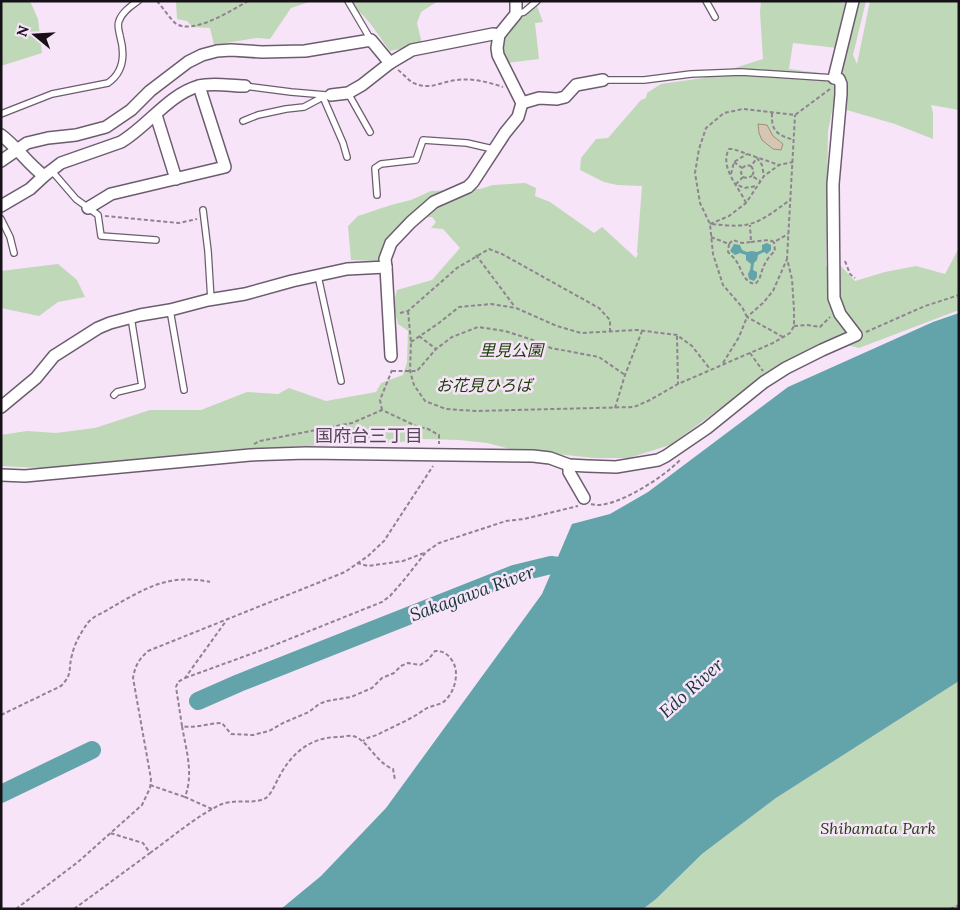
<svg xmlns="http://www.w3.org/2000/svg" width="960" height="910" font-family="Lora,'Noto Sans JP',serif">
<style>
.green{fill:#bfd8b7;fill-rule:evenodd}
.water{fill:#63a3aa}
.lines{fill:none;stroke-linecap:round;stroke-linejoin:round}
.river{stroke:#63a3aa;stroke-width:18}
.building{fill:#d6c5b1;stroke:#9e8e7b}
.service-casing{stroke:#6c5d6e;stroke-width:8}
.minor-casing{stroke:#6c5d6e;stroke-width:14}
.path{stroke:#908391;stroke-width:2;stroke-dasharray:4 2.5;stroke-linecap:butt}
.service{stroke:#fff;stroke-width:5.5}
.minor{stroke:#fff;stroke-width:11}
.labels{text-anchor:middle;dominant-baseline:central;stroke-width:5;stroke-linejoin:round;paint-order:stroke}
.park-label{font-size:16px;font-style:italic;fill:#163d02;stroke:#f7e4f9}
.neighbourhood-label{font-size:18px;fill:#574859;stroke:#f7e4f9}
.water-label{font-size:18px;font-style:italic;fill:#153639;stroke:#f7e4f9}
</style>
<rect width="100%" height="100%" fill="#f7e4f9"/>
<g class="green">
<path d="M1 1H30L38 19 42 53 1 66Z"/>
<path d="M176 1H312L291 8 270 39 256 38 214 45 210 28 193 27 187 21 177 19Z"/>
<path d="M339 1H438L421 12 417 23 422 44 390 51C376 33 363 6 339 1Z"/>
<path d="M761 1H828L846 3V1H866L853 55 857 64 870 1H959V110L931 105 933 113V139L895 124 833 106 828 131 826 266H841L855 281 885 272 916 266 945 274 959 248V310L859 348 847 345 812 362 751 386 670 445 629 458H594L510 449 487 443 459 440 423 439 401 442 235 449 59 469 1 466V435L27 431 56 433 95 428 150 410H201L247 392 278 394 289 388 326 401 376 392 381 383 403 375 407 362 408 331 398 324 393 304 397 290 432 280 460 248 443 229 431 228 436 222 432 217 406 218 390 238 378 261 351 260 348 226 358 216 391 205 411 200 431 191 480 189 493 185 525 183 536 188 535 196 550 202 594 233 602 227 636 258 638 254 637 252 642 186 617 185 604 182 580 170 581 158 596 139 608 138 641 100 646 98 647 93 661 84 703 78 763 59 760 12ZM793 43 837 48 828 74 789 69Z"/>
<path d="M537 6 543 22 535 23 539 59 506 63C496 33 515 23 537 6Z"/>
<path d="M58 264 77 280 85 297 58 302 39 316 1 308V271Z"/>
<path d="M959 681V909H643L656 899 702 854 776 798Z"/>
</g>
<g class="water">
<path d="M767 243 771 245V250L767 254 764 252 758 255 757 260 754 263 753 270 757 272V277L754 281 749 279 748 274 750 270 751 264 746 260V255L740 253 735 255 730 251 734 244 740 245 742 250 747 252 752 251 757 252 762 250V245Z"/>
<path d="M959 313V681L776 798 702 854 656 899 643 909H281L321 876 386 808 542 594 572 524 610 514 648 492 788 387 933 322Z"/>
</g>
<g class="lines">
<g class="river">
<path d="M198 701 239 683 514 574 551 565 578 569"/>
<path d="M1 794 92 750"/>
</g>
</g>
<path class="building" d="M758 124 767 125 773 136 783 144 781 150 773 149 762 140 759 133Z"/>
<g class="lines">
<g class="service-casing">
<g id="service">
<path d="M348 1 371 40"/>
<path d="M706 1 715 17"/>
<path d="M516 14 524 12 537 1"/>
<path d="M603 80H644L691 74 741 72 834 78"/>
<path d="M245 86 291 92 326 95"/>
<path d="M348 93 370 132"/>
<path d="M323 97 343 143 347 157"/>
<path d="M1 114 52 94 108 83C124 72 125 54 120 36 119 31 117 26 119 21 122 12 131 6 138 1"/>
<path d="M243 121 258 115 286 109 304 107 319 99 331 95"/>
<path d="M51 170 76 199 98 215 101 236 156 240"/>
<path d="M377 195 375 168 381 164 416 160 423 140 467 143 493 149"/>
<path d="M203 210 208 251 211 300"/>
<path d="M1 219 10 237 14 253"/>
<path d="M318 276 341 381"/>
<path d="M170 310 184 390"/>
<path d="M114 395 117 392 142 386 131 317"/>
</g>
</g>
<g class="minor-casing">
<g id="minor">
<path d="M331 95 348 93 362 85 390 63"/>
<path d="M522 103 539 98 557 99 565 97 576 85 603 80"/>
<path d="M156 115 176 179"/>
<path d="M1 135C17 147 27 163 44 176"/>
<path d="M1 161 27 143 48 138 76 135 106 127 131 110 150 91 188 62 202 55 217 51 231 50 262 52 305 51 371 40 390 63 412 50 493 34 499 35"/>
<path d="M1 206 30 189 44 176 61 163 121 142C148 126 169 94 199 86 213 82 231 86 245 86"/>
<path d="M88 208 111 194 225 167 199 86"/>
<path d="M386 267 391 356"/>
<path d="M1 407 36 378 54 356 98 328 110 323 140 315 170 310 208 300 245 294 292 281 347 269 386 267 385 259 391 243 411 222 434 202 468 187 473 182 505 133 518 117 522 103 498 55 497 48 499 35 516 14V1"/>
<path d="M569 465V472L584 498"/>
<path d="M1 475 25 476 250 455 306 453 533 456 550 458 569 465 587 466 616 467 658 460 666 456 707 428 764 382 786 368 822 350 856 335 840 314 834 298 833 184 841 94V84L839 79 834 78 853 1"/>
</g>
</g>
<g class="path">
<path d="M157 1C163 8 169 17 175 23 192 36 232 10 248 1"/>
<path d="M398 70C404 74 409 82 416 84 431 90 443 81 457 80 473 78 488 82 503 87"/>
<path d="M772 113C771 131 777 135 794 140"/>
<path d="M734 162 742 168 741 173 743 177 736 184 744 188 757 186"/>
<path d="M751 166 754 171 752 176 760 181"/>
<path d="M742 168 747 165 751 166 757 158 762 165 764 176"/>
<path d="M731 174 734 162 747 154"/>
<path d="M743 177 747 178 752 176"/>
<path d="M746 203C739 187 719 167 729 149H733L779 165"/>
<path d="M105 216 179 223 197 219"/>
<path d="M710 224 729 216 746 203 764 176 779 165 793 162"/>
<path d="M712 224C753 229 758 223 790 200"/>
<path d="M711 237 729 244 733 240 742 243 751 242 750 225"/>
<path d="M751 242 769 240 774 242 788 234"/>
<path d="M729 244 728 252C730 254 732 256 734 258 742 267 742 282 755 284 761 279 760 275 763 268 765 262 770 255 775 251L774 242"/>
<path d="M476 255 515 307"/>
<path d="M845 261 850 274 855 278"/>
<path d="M408 311 411 342 410 371 414 385 425 401 446 409 476 411 634 407 650 400 678 384 773 343 790 333 794 326V310L792 279 787 259 795 115"/>
<path d="M400 313 408 311 457 268 489 249 502 254 599 308 610 320V333"/>
<path d="M794 326 807 325 820 327 830 317"/>
<path d="M866 332 925 306 959 295"/>
<path d="M419 336 436 349"/>
<path d="M677 336 678 384"/>
<path d="M783 337 747 317 763 303 773 291 787 259"/>
<path d="M411 342 439 323 459 307 491 304 516 308 557 326 581 333 637 330 677 335 692 346 710 369"/>
<path d="M750 353 763 371"/>
<path d="M723 363 739 337 747 317 742 307 723 285 713 254 710 224 700 203 695 173 699 149 706 128 724 113 743 109 795 115 830 89"/>
<path d="M392 371H417L436 349 452 337 478 327 505 331 530 339 551 348 599 357 625 375"/>
<path d="M615 408 625 375 642 331"/>
<path d="M382 410 380 400 392 370"/>
<path d="M254 444 260 441 352 423 382 410 416 426 428 429 439 435V444"/>
<path d="M591 504C613 511 665 476 680 460"/>
<path d="M357 563 368 566 403 561 424 553"/>
<path d="M185 678 262 650 382 602 390 596 404 580 426 552 439 543 506 521 524 519 578 506"/>
<path d="M1 715 61 686C73 674 68 669 72 655 74 645 81 632 87 624 91 617 103 613 109 609 144 589 168 573 210 582"/>
<path d="M182 726 176 687 178 682 185 678 226 621"/>
<path d="M150 785 185 797"/>
<path d="M212 809 185 797C194 773 186 750 182 726 196 729 208 723 222 723L231 734 253 735 269 731 283 723 309 712 319 704 327 701 351 697 372 688 382 678 394 673 401 666 408 663 420 665 428 660 435 651C444 651 448 654 453 662 460 674 454 695 442 703 437 705 432 706 427 708 422 711 417 715 411 718 400 724 388 729 377 735 372 737 367 737 363 741"/>
<path d="M150 853C171 838 199 814 222 804 236 799 253 804 264 799 271 796 275 784 279 777 291 754 310 737 338 737 343 737 349 735 353 736 367 739 376 763 393 769L395 780"/>
<path d="M16 909 78 862 142 805 150 788 151 779 133 678C135 666 139 659 148 651L345 572 368 556 384 541 433 466"/>
<path d="M74 909 150 853 143 843 110 833"/>
<path d="M950 909 959 905"/>
</g>
<use href="#service" class="service"/>
<use href="#minor" class="minor"/>
</g>
<g class="labels">
<g class="park-label">
<text x="511" y="350">里見公園</text>
<text x="484" y="385">お花見ひろば</text>
<text x="878" y="828">Shibamata Park</text>
</g>
<g class="neighbourhood-label">
<text x="369" y="435">国府台三丁目</text>
</g>
<g class="water-label">
<text transform="translate(472 593) rotate(-20)">Sakagawa River</text>
<text transform="translate(691 688) rotate(-42)">Edo River</text>
</g>
</g>
<rect width="960" height="910" fill="none" stroke="#161017" stroke-width="5"/>
<g transform="translate(35 35) rotate(288)" stroke="#f7e4f9" stroke-width="4" paint-order="stroke">
<path d="M0-4L9 19L0 12L-9 19Z" fill="#161017"/>
<text y="-8" font-size="14" font-weight="bold" text-anchor="middle" fill="#161017">N</text>
</g>
</svg>
